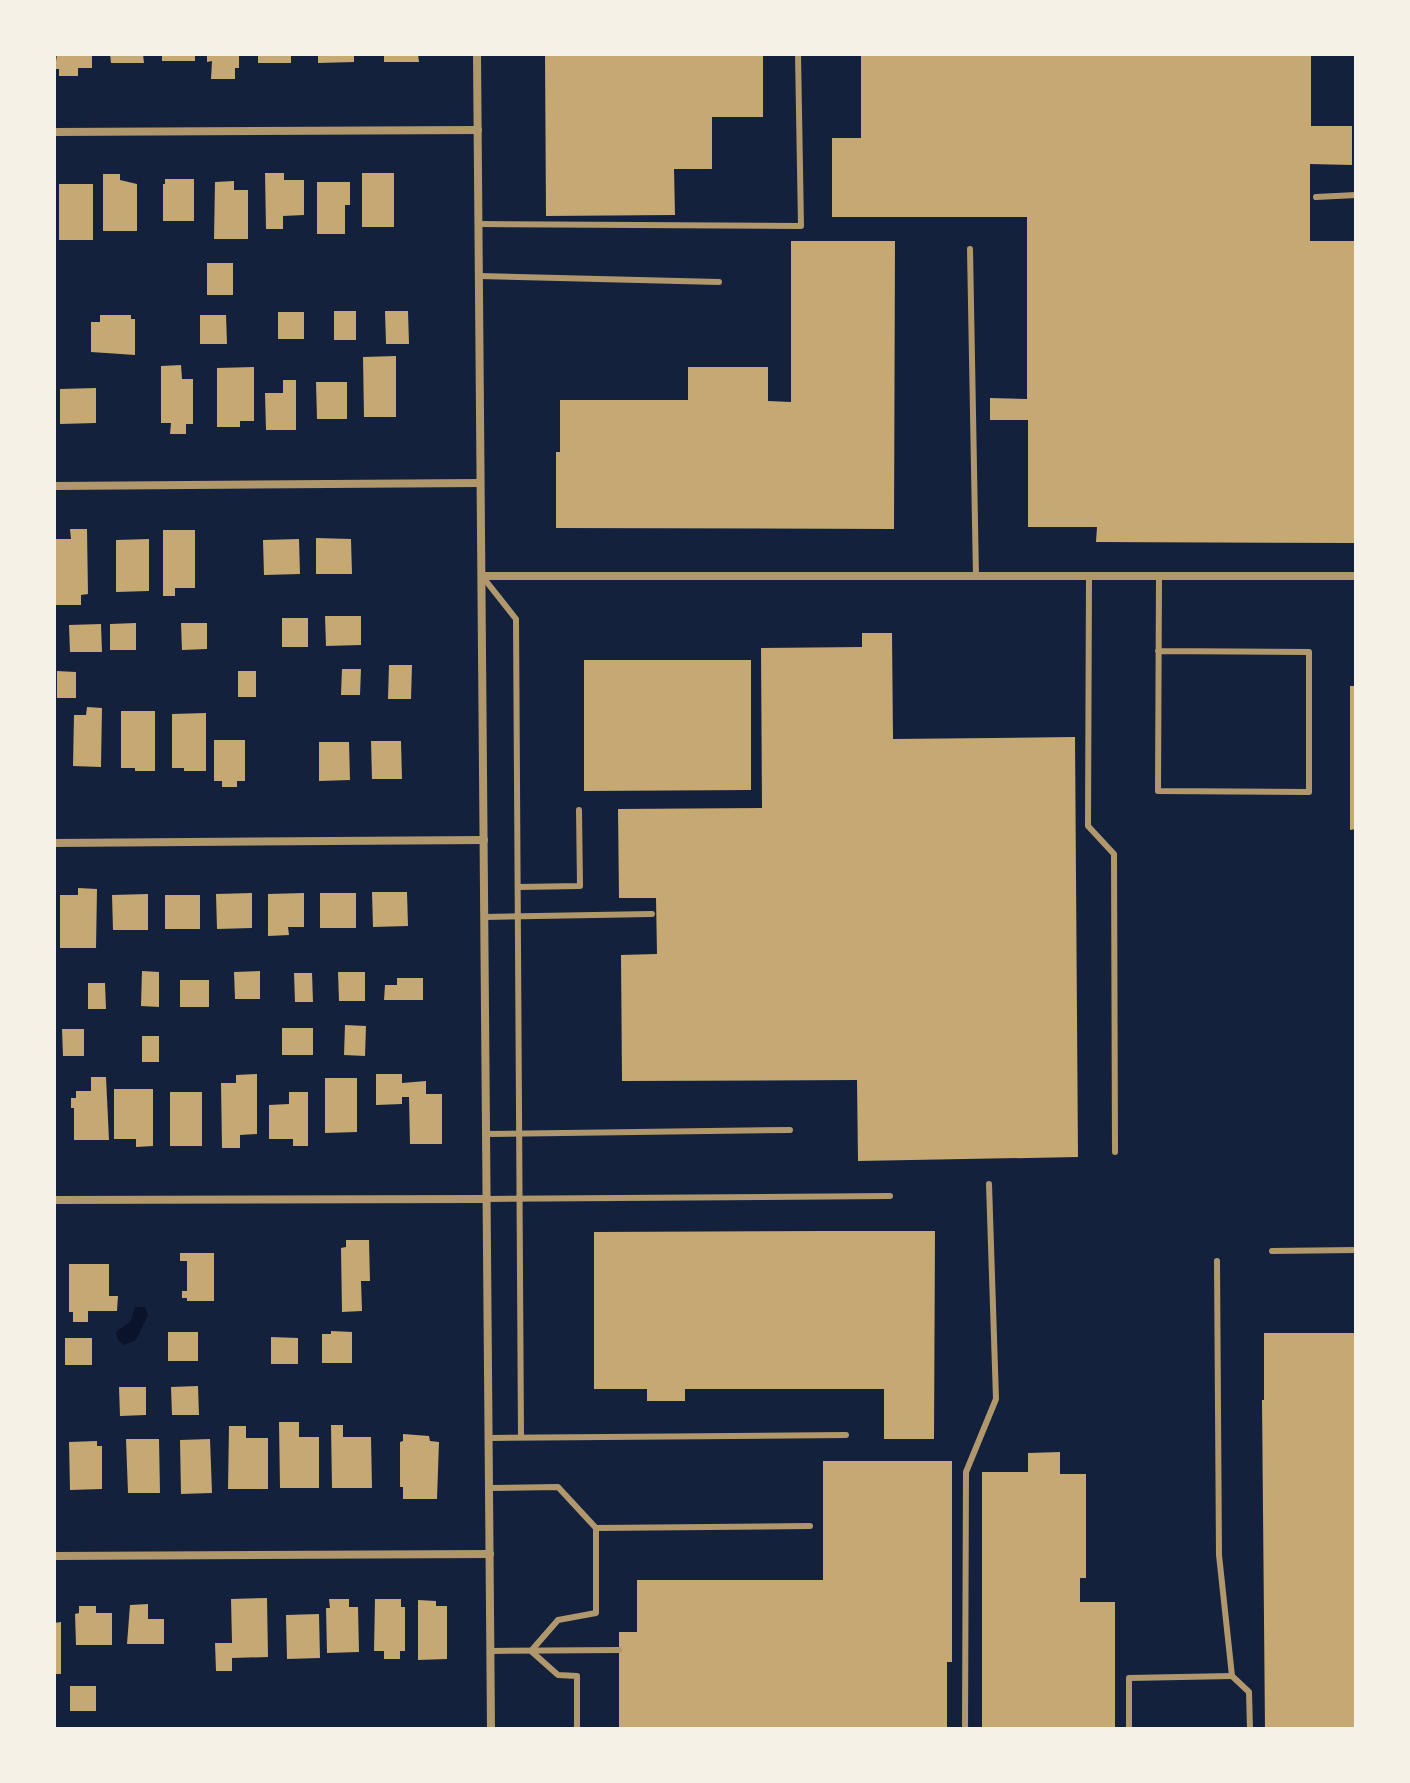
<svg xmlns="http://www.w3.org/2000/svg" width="1410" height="1783" font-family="'Open Sans',sans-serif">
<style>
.water{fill:#0b132b}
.building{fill:#c6a872}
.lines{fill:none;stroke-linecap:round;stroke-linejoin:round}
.service{stroke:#b1986c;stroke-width:6}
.minor{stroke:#b1986c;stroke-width:8}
</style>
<rect width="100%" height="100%" fill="#14213d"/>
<path class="water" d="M135 1307H145L148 1315 136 1340 124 1345 118 1340 116 1332 131 1321Z"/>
<g class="building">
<path d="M57 54H92V68H78V76H59V69H55Z"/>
<path d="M110 54H143L144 63H111Z"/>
<rect x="162" y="54" width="33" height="7"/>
<path d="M207 54H239V68H235V79H211L212 61 207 62Z"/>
<rect x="258" y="54" width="33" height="9"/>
<path d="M318 54H354V62L318 63Z"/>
<path d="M418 54 419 62H384V55Z"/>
<path d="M545 54H763V117H712V169H674L675 215 546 216Z"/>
<path d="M861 54H1311V126H1352V165L1310 164V241H1356V543L1096 542 1097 527H1028V420H990V398L1027 399V217H832V138H861Z"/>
<path d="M265 173H284V180H304V215L283 216V229H266Z"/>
<rect x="362" y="173" width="32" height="54"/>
<path d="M103 174H120V180L137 184V231H103Z"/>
<path d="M165 179H194V221H163V184H165Z"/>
<path d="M234 181V190H248V239H214L215 182Z"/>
<path d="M317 182H350V205H345V234H317Z"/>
<rect x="59" y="184" width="34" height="56"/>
<path d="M791 241H895L894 529 556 528V452H560V400H688V367H768V401L791 402Z"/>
<rect x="207" y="263" width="26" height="32"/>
<rect x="334" y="311" width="22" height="29"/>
<path d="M385 311H408L409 344H386Z"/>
<rect x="278" y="312" width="26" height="27"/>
<path d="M100 315H131V319H135V355L91 352V322H100Z"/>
<path d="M200 315H226L227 344H200Z"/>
<path d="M396 356V417H364L363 357Z"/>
<path d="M181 365 182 379H193V424H186V434H170L171 423H161V366Z"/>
<path d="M254 367V421H240V427H217V368Z"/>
<path d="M283 380H296V430H266L265 393H283Z"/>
<path d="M316 382H347V419H317Z"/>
<path d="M96 388V423L60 424V389Z"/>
<path d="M70 529H87L88 594 81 595V605H56L55 539H71Z"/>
<path d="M163 530H195V588H175V596H163Z"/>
<path d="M316 538 351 539 352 574H316Z"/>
<path d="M149 539V591L116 592V540Z"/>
<path d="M299 539 300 574 264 575 263 540Z"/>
<path d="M325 616H361V645L326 646Z"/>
<rect x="282" y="618" width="26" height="29"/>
<path d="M136 623V650H110V624Z"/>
<path d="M181 623H207V649L182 650Z"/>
<path d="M101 624 102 652H70L69 625Z"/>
<path d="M862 633H892L893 739 1075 737 1078 1157 858 1161 857 1080 622 1081 621 955 657 954 656 898H619L618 809 762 808 761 648 862 647Z"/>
<path d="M584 660H751V790L584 791Z"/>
<path d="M389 665H412L411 699H388Z"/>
<path d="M342 669H361L360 695H341Z"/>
<path d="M57 671 76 672V698H57Z"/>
<rect x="238" y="671" width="18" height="26"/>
<path d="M1350 686H1356V829L1350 830Z"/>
<path d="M87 707 102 708 101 767 73 766 74 715H86Z"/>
<path d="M121 711H155V771H135V768H121Z"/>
<path d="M206 713V771H184V768H172V714Z"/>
<path d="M214 740H245V781H237V787H222V781H214Z"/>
<path d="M371 741H401L402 779H372Z"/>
<path d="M319 742H349L350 780 319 781Z"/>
<path d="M78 888 97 889 96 948H60V895H78Z"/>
<path d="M372 892H407L408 926 373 927Z"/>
<path d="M252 893V928L217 929 216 894Z"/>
<path d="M304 893V927H288L289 935 268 936V894Z"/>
<rect x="320" y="893" width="36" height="35"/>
<path d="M148 894V930H113L112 895Z"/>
<rect x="165" y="895" width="35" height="34"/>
<path d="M142 971 159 972V1007L141 1006Z"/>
<path d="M260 971V999H235L234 972Z"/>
<path d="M338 972H365V1001H339Z"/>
<path d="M294 973H312L313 1002H295Z"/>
<path d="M397 978H423V1000H384L385 985H397Z"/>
<rect x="180" y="980" width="29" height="27"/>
<path d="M88 983H105L106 1009H88Z"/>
<path d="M345 1025 366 1026 365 1056 344 1055Z"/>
<rect x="282" y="1028" width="31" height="27"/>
<path d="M62 1029H84V1056H63Z"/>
<rect x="142" y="1036" width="17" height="26"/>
<path d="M257 1074V1134L240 1135V1148H222L221 1083H236V1075Z"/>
<path d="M376 1074H402V1083L426 1081V1094H442V1144H410L409 1097H402V1104L376 1105Z"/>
<path d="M91 1077H106L109 1140H74V1108H71V1098H76V1091H91Z"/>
<path d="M325 1078H357V1132L325 1133Z"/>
<path d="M114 1089H153V1146L136 1147V1139H114Z"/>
<rect x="170" y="1092" width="32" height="54"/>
<path d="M289 1092H308V1146H293V1139H269V1105L289 1104Z"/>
<path d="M827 1231H935L934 1439H884V1389H685V1401H647V1389H594V1232Z"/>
<path d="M346 1240H369L370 1281H361L362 1311 342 1312 341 1248 346 1247Z"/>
<path d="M180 1253H214V1301H187V1298H182V1291H187V1261H180Z"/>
<path d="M69 1264H109V1296H118L117 1311H88V1322H73V1312H69Z"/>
<path d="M331 1331 352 1332V1363H322V1334H331Z"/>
<rect x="168" y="1332" width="30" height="29"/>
<path d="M1264 1333H1356V1729H1265L1262 1400H1264Z"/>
<path d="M271 1337 298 1338V1364H271Z"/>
<rect x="65" y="1338" width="27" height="27"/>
<path d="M198 1386 199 1415H172L171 1387Z"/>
<path d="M119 1387H146V1415L120 1416Z"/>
<path d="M279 1422H299V1437H319V1488H280Z"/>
<path d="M331 1425H343V1437H371L372 1488H332Z"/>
<path d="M229 1426H246V1438H268V1489H228Z"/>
<path d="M403 1434 429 1436 430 1441 439 1442 437 1499H403V1487H400V1442L403 1441Z"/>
<path d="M126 1439H159L160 1493H128Z"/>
<path d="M210 1439 212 1493 181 1494 180 1440Z"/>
<path d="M97 1441V1446H102V1489L70 1490 69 1442Z"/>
<path d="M1060 1452V1474H1086V1578H1080V1602H1115V1729H982V1472H1028V1453Z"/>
<path d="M823 1461H952V1662H947V1729H619V1632H637V1580H823Z"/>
<path d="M267 1598 268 1657 232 1658V1671H216L215 1643H232L231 1599Z"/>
<path d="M329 1599H349V1607H358L359 1652 327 1653 326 1608H330Z"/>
<path d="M375 1599H401V1607H405V1651H400V1659H384V1651H374Z"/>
<path d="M418 1600 436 1601V1606H447V1659L418 1660Z"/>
<path d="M148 1604V1619H164V1644H127L130 1605Z"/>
<path d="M79 1606H96V1613H112V1645H76L75 1614 79 1613Z"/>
<path d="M319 1614 320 1658 287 1659 286 1615Z"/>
<path d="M61 1622V1674H54V1623Z"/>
<rect x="70" y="1686" width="26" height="25"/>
</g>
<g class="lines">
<g class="service">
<path d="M1316 197 1356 195"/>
<path d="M479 224 801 226 798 54"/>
<path d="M970 249 976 577"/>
<path d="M479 276 719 282"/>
<path d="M482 576 516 619 521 1436"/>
<path d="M1089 577 1088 826 1114 854 1115 1152"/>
<path d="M1158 651 1309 652V792L1158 791 1159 577"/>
<path d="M518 887 580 886 579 810"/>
<path d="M485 917 652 914"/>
<path d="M486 1134 790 1130"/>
<path d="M487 1199 890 1196"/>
<path d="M1272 1251 1356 1250"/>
<path d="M1217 1261 1219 1555 1232 1676 1249 1692 1250 1729"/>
<path d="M490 1438 846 1435"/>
<path d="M490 1488 558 1487 596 1528 810 1526"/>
<path d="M491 1651 619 1650"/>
<path d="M577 1729V1676L558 1675 531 1651 558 1620 596 1613V1528"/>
<path d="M965 1729 966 1472 996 1399 989 1184"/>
<path d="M1129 1729V1678L1232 1676"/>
</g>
<g class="minor">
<path d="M477 54 491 1729"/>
<path d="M54 132 478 130"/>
<path d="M54 486 480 483"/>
<path d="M482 576H1356"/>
<path d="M54 843 484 840"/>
<path d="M54 1200 487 1199"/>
<path d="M54 1556 490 1554"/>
</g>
</g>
<rect width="1410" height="1783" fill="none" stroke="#f6f1e7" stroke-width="112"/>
</svg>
